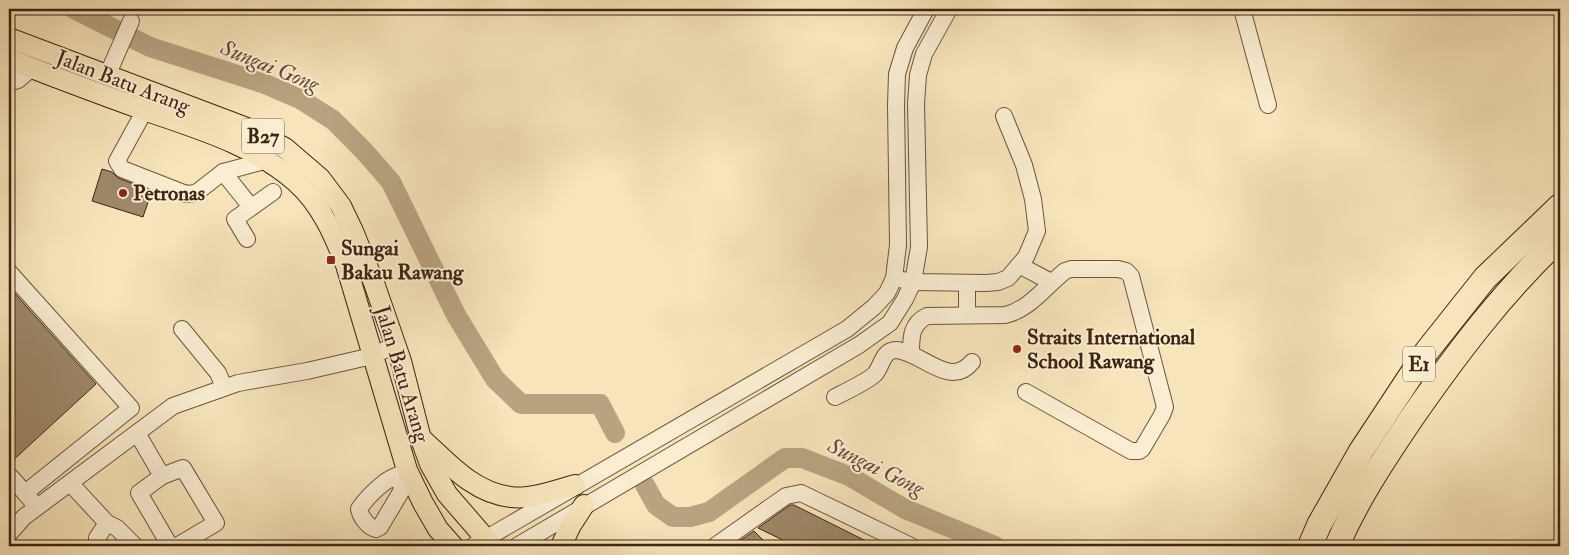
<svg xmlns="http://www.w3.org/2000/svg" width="1569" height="555" font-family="'IM FELL Double Pica',serif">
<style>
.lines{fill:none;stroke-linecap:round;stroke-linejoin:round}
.river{stroke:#b8a381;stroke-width:20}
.building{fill:#9e8869;stroke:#3e2511}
.minor-casing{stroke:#6c553b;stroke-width:18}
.major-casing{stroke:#3e2511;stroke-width:22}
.highway-casing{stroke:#3e2511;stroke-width:26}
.minor{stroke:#faedd2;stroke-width:16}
.major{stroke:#f7e4ba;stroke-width:20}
.highway{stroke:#f7e4ba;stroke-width:24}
.poi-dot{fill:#8f2418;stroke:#faedd2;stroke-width:2}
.labels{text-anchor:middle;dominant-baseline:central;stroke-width:4;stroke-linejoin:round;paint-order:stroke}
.shield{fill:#faedd2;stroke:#76614b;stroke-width:1}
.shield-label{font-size:20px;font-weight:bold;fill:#3e2511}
.street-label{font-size:21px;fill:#3e2511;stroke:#faedd2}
.poi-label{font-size:21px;font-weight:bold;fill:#3e2511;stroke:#faedd2;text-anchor:start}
.water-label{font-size:22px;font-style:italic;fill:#634b33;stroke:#faedd2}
</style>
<rect width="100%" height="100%" fill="#f7e4ba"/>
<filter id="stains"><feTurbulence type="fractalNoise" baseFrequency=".004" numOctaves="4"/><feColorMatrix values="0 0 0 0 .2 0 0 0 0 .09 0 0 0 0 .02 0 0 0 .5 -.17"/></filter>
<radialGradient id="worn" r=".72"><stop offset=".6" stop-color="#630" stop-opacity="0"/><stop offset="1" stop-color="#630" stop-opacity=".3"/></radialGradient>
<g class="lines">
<g class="river">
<path d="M74 9 150 47 265 84 300 99 333 120 364 151 391 182 456 315 495 379 521 404H600L615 433"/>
<path d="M645 485 656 505 673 517H690L709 512 785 458H802L849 476 905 509 995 546"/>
</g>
</g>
<g class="building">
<path d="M102 169 112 172 118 178 152 191 143 217 92 201Z"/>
<path d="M9 287 96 384 9 464Z"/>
<path d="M790 505H794L876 546H795L758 528Z"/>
<path d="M754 531 769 546H732Z"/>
</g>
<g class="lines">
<g class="minor-casing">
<g id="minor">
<path d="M1242 9 1268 105"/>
<path d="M107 76 131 21"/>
<path d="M9 83 18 80 32 68"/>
<path d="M145 110 117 161 122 169 186 194 196 193 223 172 268 160"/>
<path d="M223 172 251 207"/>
<path d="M247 239 235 219 273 192"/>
<path d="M1019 265 1051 282"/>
<path d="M9 272 131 408 25 493 37 507"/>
<path d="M903 280 913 282 986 283 998 282 1008 278 1026 257 1037 231 1033 199 1024 165 1004 116"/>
<path d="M967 315V283"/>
<path d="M182 329 218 373 224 387"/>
<path d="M911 353C911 337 911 324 927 316L1005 315C1029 310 1046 286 1065 271L1071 269H1118L1126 271 1131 276 1165 407 1162 415 1142 449 1139 451H1131L1026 392"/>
<path d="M835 397C845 392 868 381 875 374 882 366 883 349 897 350 923 353 950 389 972 362"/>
<path d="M137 433 162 476 139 493 170 546"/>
<path d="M9 475 25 493"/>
<path d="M162 476 183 468 216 523 177 546"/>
<path d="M399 476 402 490 380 527 376 529C368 527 361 518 359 509 365 500 376 489 385 482 392 477 400 475 407 470"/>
<path d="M70 483 107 523 117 528 135 546"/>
<path d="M9 534 24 517 173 406 238 383 307 371 372 356 395 345"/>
<path d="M100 546 97 538 107 523"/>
<path d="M473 546 847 329 874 307 887 293 894 278 898 245 896 105 897 74 905 48 926 9"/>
<path d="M517 546 859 345 890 323 905 299 913 282 919 247 916 104 918 75 924 54 949 9"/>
<path d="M715 546 786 496 801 493 911 546"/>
</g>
</g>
<g class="major-casing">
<g id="major">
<path d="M9 38 247 128 285 148 320 178 341 206 353 231 374 283 401 361 421 439 430 464 447 494 492 546"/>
<path d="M9 59C54 77 100 94 147 111 199 129 254 145 296 182 321 204 334 235 346 265L407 470 423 503 438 529 453 546"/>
<path d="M423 440C449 464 474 493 511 497 529 500 558 490 575 485"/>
<path d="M561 546 571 525 584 505"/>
</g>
</g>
<g class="highway-casing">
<g id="highway">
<path d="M1310 546 1319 525 1361 451 1427 351 1485 278 1560 206"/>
<path d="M1337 546C1356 501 1384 459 1411 419 1456 354 1503 292 1560 238"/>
</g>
</g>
<use href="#minor" class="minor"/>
<use href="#major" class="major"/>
<use href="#highway" class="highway"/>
</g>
<g class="poi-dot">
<circle cx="123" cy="193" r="5"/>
<rect x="326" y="255" width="10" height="10" rx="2.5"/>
<circle cx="1017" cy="349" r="5"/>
</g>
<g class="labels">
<g class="shield">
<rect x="242" y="118.5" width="42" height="35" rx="4"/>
<rect x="1403" y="346.5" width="32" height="35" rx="4"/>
</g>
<g class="shield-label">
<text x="263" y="136">B27</text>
<text x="1419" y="364">E1</text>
</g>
<g class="street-label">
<text transform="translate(123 82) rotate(21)">Jalan Batu Arang</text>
<text transform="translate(402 374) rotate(73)">Jalan Batu Arang</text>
</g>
<g class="poi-label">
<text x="133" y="193">Petronas</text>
<text x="341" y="248">Sungai<tspan x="341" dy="24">Bakau Rawang</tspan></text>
<text x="1027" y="337">Straits International<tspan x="1027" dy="24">School Rawang</tspan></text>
</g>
<g class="water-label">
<text transform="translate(270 66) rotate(22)">Sungai Gong</text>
<text transform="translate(876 467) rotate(26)">Sungai Gong</text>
</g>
</g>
<rect width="1569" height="555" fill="none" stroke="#f7e4ba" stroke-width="30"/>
<rect x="10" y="10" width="1549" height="535" fill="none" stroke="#3e2511" stroke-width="2.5"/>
<rect x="15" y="15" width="1539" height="525" fill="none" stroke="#3e2511"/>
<rect width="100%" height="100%" filter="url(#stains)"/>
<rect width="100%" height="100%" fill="url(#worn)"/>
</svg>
